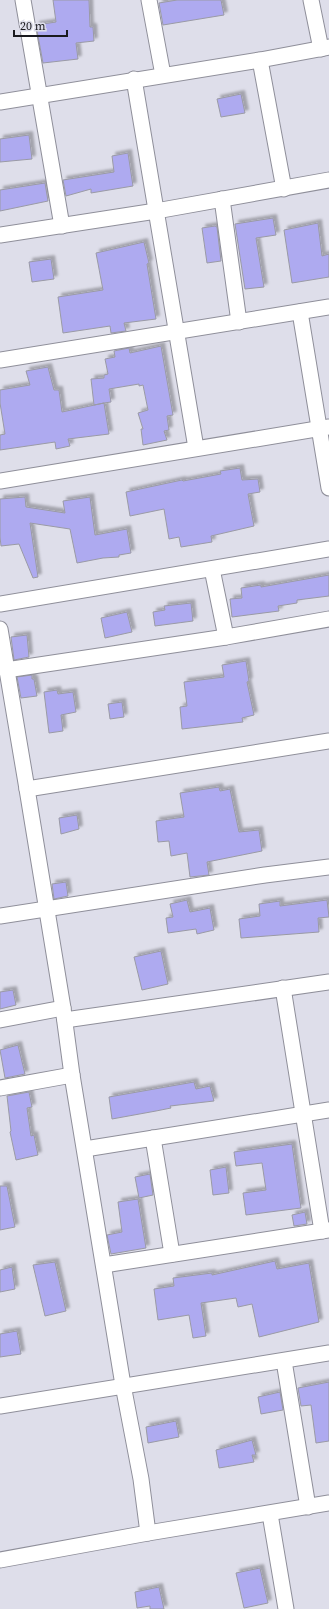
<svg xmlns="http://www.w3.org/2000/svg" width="329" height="1609" font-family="'Source Serif 4',serif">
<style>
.building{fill:#aeaaf0;stroke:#9a9aa5;filter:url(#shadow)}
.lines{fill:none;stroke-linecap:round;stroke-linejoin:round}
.minor-casing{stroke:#8f8f9a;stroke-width:17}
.minor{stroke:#fff;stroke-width:15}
</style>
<defs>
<filter id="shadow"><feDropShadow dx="3.5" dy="-3.5" stdDeviation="1" flood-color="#0004"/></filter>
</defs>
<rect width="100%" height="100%" fill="#dedeea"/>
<g class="building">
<path d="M53 0H89L90 27H93L94 41 76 43 78 59 43 63 36 25 56 22Z"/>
<path d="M177 0H221L224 15 163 25 159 3Z"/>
<path d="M241 94 245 113 221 117 217 99Z"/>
<path d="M29 135 32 159 0 162V139Z"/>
<path d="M128 153 133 186 91 193V189L66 196 63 180 114 172 112 156Z"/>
<path d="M45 183 48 201 0 211V190Z"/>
<path d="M273 218 276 235 256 238 264 287 245 289 235 224Z"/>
<path d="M318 223 322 256 329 254V277L292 283 284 230Z"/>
<path d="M215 226 217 227 221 261 207 263 202 228Z"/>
<path d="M144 242 149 263 147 264 156 319 124 323 126 331 111 333 110 326 63 333 58 297 103 290 96 253Z"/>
<path d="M51 259 54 279 32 282 29 262Z"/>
<path d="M161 346 173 415 167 416 169 430 164 431 167 440 143 445 141 429H143L138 413 148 410 143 385 139 386V384L109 389 111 402 104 403 109 434 68 439 70 446 56 449 55 442 0 450V435L5 434 0 403V390L30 385 26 371 48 367 54 390H59L62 412 104 403 94 405 91 379 104 378V375L108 374 105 359 115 357 114 351 129 348 130 353Z"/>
<path d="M240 468 242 480 258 479 260 492 248 494 254 526 211 536 212 542 181 547 179 537 169 539 164 509 130 516 126 492 182 480 183 481 221 474 220 471Z"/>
<path d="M25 497 26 507 65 513 63 501 90 497 95 535 127 529 131 553 119 555V557L103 558 77 563 70 529 30 523 38 577 33 578 19 544 1 546 0 537V499Z"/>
<path d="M329 575V596L297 600V603L278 606 279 611 232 617 230 599 242 598 241 588 261 585V587Z"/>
<path d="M191 603 193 621 155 626 153 612 165 610 164 606Z"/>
<path d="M127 612 132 632 105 638 101 618Z"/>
<path d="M27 635 29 657 14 660 11 637Z"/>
<path d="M246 661 249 681 247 682 254 715 242 718 243 722 182 729 180 707 187 706 184 682 224 677 222 665Z"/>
<path d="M32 675V679H34L37 696 21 698 17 677Z"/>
<path d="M57 690 58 694 73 692 76 712 61 715 63 731 49 733 44 692Z"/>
<path d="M122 702 124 717 110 719 108 704Z"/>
<path d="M219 787 220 791 230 789 239 832 259 830 262 851 207 862 209 875 190 877 187 853 171 856 169 841 158 842 156 821 184 817 180 793Z"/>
<path d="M77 815 79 829 61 834 59 818Z"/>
<path d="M66 882 68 896 54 899 52 884Z"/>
<path d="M187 900 190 912 210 908 214 930 197 934 196 929 168 933 166 918 173 917 170 904Z"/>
<path d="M327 900 329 917 318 918 319 932 241 938 239 919 260 916 259 904 280 901V906Z"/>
<path d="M161 951 168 984 142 990 134 957Z"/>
<path d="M13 990 16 1005 0 1009V992Z"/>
<path d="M18 1045 25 1074 5 1078 0 1050Z"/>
<path d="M194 1082 196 1089 210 1086 214 1101 170 1106 171 1108 156 1111 112 1119 109 1097Z"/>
<path d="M29 1092 32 1107 27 1108 31 1136 34 1135 38 1155 16 1160 10 1132 11 1131 7 1096Z"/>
<path d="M292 1144 301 1208 246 1215 243 1193 266 1190 262 1163 236 1166 234 1152Z"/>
<path d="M226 1167 229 1193 213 1195 210 1170Z"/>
<path d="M150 1174 153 1195 139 1198 135 1177Z"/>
<path d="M0 1186H7L15 1227 0 1230Z"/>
<path d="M138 1199 146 1248 111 1254 107 1235 122 1232 118 1202Z"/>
<path d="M305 1212 307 1224 294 1226 292 1215Z"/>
<path d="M275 1261 277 1269 309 1263 319 1322 259 1337 252 1304 238 1307 236 1298 201 1303 206 1336 193 1338 189 1315 158 1320 154 1289 174 1286 173 1278 212 1273V1275Z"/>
<path d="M55 1262 66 1311 45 1316 33 1265Z"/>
<path d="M12 1267 15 1289 0 1292V1270Z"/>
<path d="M17 1331 21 1354 0 1357V1334Z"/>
<path d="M329 1382V1441L316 1443 311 1405 301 1406 298 1388Z"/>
<path d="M280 1392 283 1410 261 1414 258 1397Z"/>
<path d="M176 1421 179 1437 148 1443 146 1427Z"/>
<path d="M252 1440 256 1455H252L254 1462 219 1468 216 1450Z"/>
<path d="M260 1568 268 1603 244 1608 236 1573Z"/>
<path d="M159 1587 164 1609H150V1606L137 1608 135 1592Z"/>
</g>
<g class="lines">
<g class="minor-casing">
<g id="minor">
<path d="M23 0 62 226"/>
<path d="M149 0 163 75"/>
<path d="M311 0 321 49"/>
<path d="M260 60 284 189"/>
<path d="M134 79 196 448"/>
<path d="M0 102 260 60 329 47"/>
<path d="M222 199 239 322"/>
<path d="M0 235 156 211 329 180"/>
<path d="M300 312 329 488"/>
<path d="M0 360 329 307"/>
<path d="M0 481 329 427"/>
<path d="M212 569 226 637"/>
<path d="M0 604 329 549"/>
<path d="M0 629 27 789 63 1008 72 1075 123 1385 141 1479 148 1533"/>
<path d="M6 670 226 637 329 619"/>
<path d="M27 789 329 741"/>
<path d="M0 916 265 875 329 867"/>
<path d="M283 988 322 1231"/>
<path d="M0 1020 63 1008"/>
<path d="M65 1020 329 982"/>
<path d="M0 1088 72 1075"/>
<path d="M153 1138 172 1254"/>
<path d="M85 1149 329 1110"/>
<path d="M104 1265 329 1230"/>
<path d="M284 1361 308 1507"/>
<path d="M0 1406 329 1353"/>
<path d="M270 1514 286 1609"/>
<path d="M0 1560 148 1533 329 1503"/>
</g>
</g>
<use href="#minor" class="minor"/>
</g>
<path d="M14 30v6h53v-6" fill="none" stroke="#1a1a1e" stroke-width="2"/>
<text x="20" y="30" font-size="12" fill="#1a1a1e" stroke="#dedeea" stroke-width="3" paint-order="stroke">20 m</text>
</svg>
